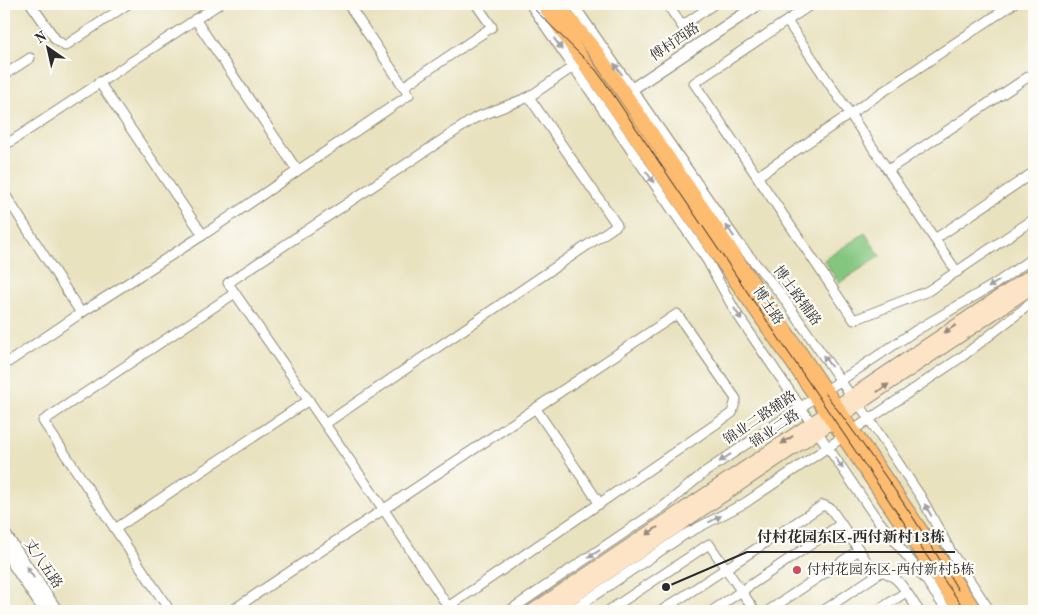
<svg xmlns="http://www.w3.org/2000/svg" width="1038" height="615" font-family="'Old Standard TT','Noto Serif SC',serif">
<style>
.pitch{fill:#83c67f;stroke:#577855}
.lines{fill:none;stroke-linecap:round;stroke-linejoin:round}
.minor-casing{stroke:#8a8675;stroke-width:11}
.tertiary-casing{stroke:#8a8675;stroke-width:13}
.secondary-casing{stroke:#8a8675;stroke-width:14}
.primary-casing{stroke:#8a8675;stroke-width:16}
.minor{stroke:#fff;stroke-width:9}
.tertiary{stroke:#fff;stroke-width:11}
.secondary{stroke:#fee4c6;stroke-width:12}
.primary{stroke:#fdbc70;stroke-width:14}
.tram{stroke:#2b2b2b;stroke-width:1}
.oneway{fill:#a0a0a0}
.oneway2{fill:#948878}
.poi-dot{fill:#d1495b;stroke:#fdfcf7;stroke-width:2}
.labels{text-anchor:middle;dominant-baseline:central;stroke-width:4.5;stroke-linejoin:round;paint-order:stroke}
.street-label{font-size:14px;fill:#2b2b2b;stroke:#fdfcf7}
.poi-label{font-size:14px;fill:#2b2b2b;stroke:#fdfcf7;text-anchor:start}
.leader{fill:none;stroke:#2b2b2b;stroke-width:2}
.callout-dot{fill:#2b2b2b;stroke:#fdfcf7;stroke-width:2}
.callout-label{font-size:15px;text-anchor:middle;font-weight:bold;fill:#2b2b2b;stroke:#fdfcf7;stroke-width:4.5;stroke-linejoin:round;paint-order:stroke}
</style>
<rect width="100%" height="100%" fill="#fdfcf7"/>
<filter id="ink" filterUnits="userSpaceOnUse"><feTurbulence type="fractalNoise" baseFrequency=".02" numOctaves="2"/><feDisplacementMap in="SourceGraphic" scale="10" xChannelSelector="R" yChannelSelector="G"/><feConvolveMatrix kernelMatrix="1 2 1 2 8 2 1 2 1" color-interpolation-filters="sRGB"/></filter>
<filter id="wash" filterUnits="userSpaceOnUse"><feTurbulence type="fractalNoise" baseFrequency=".0096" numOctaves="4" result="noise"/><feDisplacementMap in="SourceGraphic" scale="20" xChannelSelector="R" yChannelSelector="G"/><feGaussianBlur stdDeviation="1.12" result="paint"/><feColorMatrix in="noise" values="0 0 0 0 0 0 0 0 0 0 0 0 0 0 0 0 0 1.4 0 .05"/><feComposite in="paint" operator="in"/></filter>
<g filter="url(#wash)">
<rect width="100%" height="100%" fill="#e9e2bf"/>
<path class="pitch" d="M865 233 880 256 839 283 824 260Z"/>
</g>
<g filter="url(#ink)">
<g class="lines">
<g class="minor-casing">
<g id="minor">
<path d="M31 4 56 40 65 46 128 4"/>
<path d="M530 4 707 260 735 311 874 515 926 580 947 611"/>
<path d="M573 4 740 245 780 293 851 396 859 404 921 497 951 552 990 611"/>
<path d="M667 4 682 26 714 4"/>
<path d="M812 4 694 83 854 320 928 291 1034 219"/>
<path d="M195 19 297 170"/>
<path d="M787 21 957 272"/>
<path d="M4 75 30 58"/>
<path d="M99 82 203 235"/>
<path d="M403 87 492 27 476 4"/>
<path d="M4 146 219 4"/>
<path d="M888 170 1034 73"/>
<path d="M758 176 1013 4"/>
<path d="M4 193 81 313"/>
<path d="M935 239 1034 172"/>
<path d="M4 365 81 313 203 235 409 95 348 4"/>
<path d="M536 409 600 504"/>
<path d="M325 424 617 225 529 97"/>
<path d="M115 529 309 400"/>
<path d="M859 550 871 568C899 573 904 589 919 611"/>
<path d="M170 611 43 421 235 293"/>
<path d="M231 611 677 314 736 399 732 413 442 611"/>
<path d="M451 611 384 510 228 283 475 118 529 97 583 60"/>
<path d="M509 611 664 506 705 472 801 407 915 331 995 284 1034 257"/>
<path d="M571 611 684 535 745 503 963 356 1034 301"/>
<path d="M608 611 709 544 755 611"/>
<path d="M661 611 823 505 831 509 859 550 768 611"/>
<path d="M712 611 841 524"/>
<path d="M823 611 884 570"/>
<path d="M877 611 906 592"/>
</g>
</g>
<g class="tertiary-casing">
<g id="tertiary">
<path d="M632 89 759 4"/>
<path d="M4 533 57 611"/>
<path d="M4 550 45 611"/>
</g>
</g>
<g class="secondary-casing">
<g id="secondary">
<path d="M532 611 1034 273"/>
<path d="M552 611 1034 286"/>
</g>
</g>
<g class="primary-casing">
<g id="primary">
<path d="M544 4 827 412 961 611"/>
<path d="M557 4 596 52 975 611"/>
</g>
</g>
<use href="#minor" class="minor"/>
<use href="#tertiary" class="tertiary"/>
<use href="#secondary" class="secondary"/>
<use href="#primary" class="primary"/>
<g class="tram">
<path d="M529 4 596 70 604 81 926 555 966 611"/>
<path d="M825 393C873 457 918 521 958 590"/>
</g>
</g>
<defs><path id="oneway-solid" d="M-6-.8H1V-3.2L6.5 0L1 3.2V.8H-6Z" transform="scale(1.25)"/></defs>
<g class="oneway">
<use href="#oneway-solid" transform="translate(558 44) rotate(55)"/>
<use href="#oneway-solid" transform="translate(618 69) rotate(-125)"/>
<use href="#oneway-solid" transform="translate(650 177) rotate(55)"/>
<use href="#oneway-solid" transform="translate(730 231) rotate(-125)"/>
<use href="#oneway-solid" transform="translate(994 284) rotate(148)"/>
<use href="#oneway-solid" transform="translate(738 314) rotate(57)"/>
<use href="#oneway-solid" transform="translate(827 361) rotate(-125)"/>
<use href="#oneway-solid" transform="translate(725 458) rotate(146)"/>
<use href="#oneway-solid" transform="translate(839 463) rotate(56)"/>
<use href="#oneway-solid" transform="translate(928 510) rotate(-119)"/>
<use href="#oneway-solid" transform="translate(715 519) rotate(-28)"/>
<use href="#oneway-solid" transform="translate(594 554) rotate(146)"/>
<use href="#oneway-solid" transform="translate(30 572) rotate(-124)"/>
</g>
<g class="oneway2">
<use href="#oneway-solid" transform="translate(950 329) rotate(146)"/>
<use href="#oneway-solid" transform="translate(883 388) rotate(-34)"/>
<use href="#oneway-solid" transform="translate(787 440) rotate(146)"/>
<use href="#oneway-solid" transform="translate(652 531) rotate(146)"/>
</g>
</g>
<circle class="poi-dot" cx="797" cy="570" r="5"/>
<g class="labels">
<g class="street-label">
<text transform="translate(675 42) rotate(-34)">傅村西路</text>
<text transform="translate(797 296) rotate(54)">博士路辅路</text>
<text transform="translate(768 306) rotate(56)">博士路</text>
<text transform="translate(760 418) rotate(-34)">锦业二路辅路</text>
<text transform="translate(775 429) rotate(-34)">锦业二路</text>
<text transform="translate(43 564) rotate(56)">丈八五路</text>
</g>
<g class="poi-label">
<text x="807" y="570">付村花园东区-西付新村5栋</text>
</g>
</g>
<path class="leader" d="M666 587L747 552H955"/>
<circle class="callout-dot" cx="666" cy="587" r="5"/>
<g class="callout-label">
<text x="851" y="542">付村花园东区-西付新村13栋</text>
</g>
<rect width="1038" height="615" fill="none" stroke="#fdfcf7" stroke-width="20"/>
<g transform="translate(48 48) rotate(326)" stroke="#fdfcf7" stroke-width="4" paint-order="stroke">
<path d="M0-4L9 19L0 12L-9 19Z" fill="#2b2b2b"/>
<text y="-8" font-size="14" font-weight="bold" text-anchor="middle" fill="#2b2b2b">N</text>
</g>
</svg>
